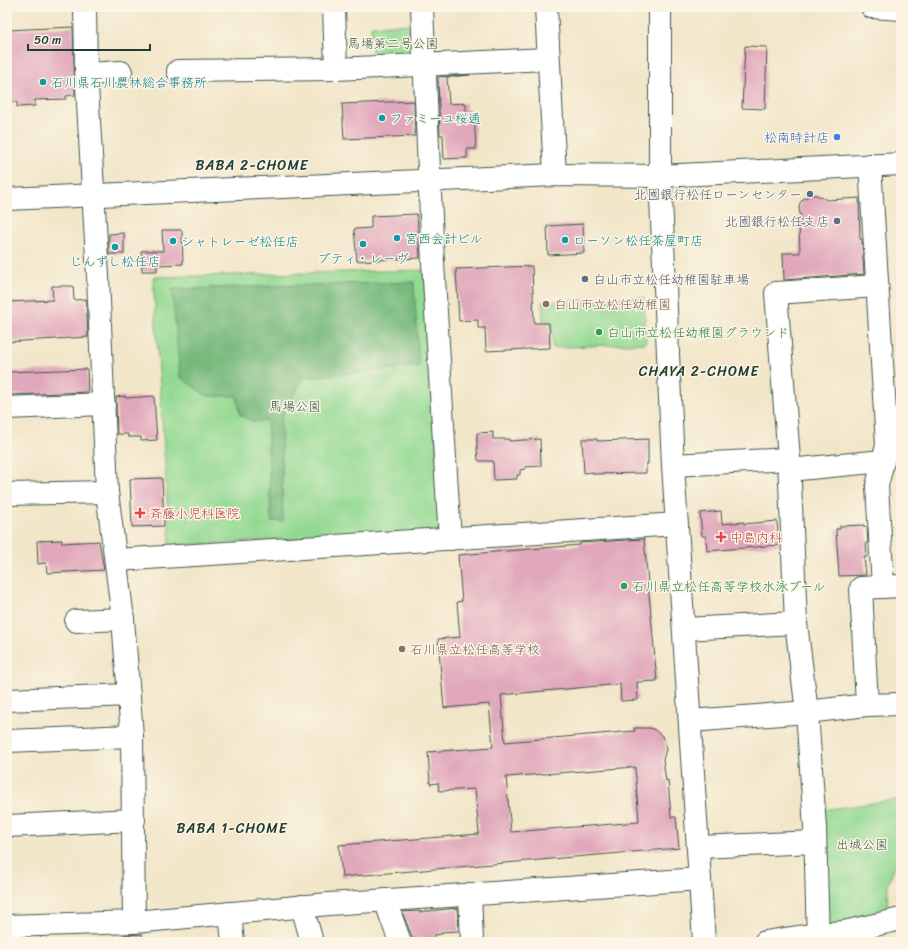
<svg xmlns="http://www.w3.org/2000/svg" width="908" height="949" font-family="Sriracha,'Klee One',sans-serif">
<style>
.green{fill:#93d992;stroke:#598b63}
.forest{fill:#76b97c;stroke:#4a7b58}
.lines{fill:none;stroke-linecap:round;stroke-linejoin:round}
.stream{stroke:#4fbbc9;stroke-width:5}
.building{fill:#e1a8bc;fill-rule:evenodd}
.minor-casing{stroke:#3f564a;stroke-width:24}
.minor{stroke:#fff;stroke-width:22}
.culture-dot{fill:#0f9aa8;stroke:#fcf5e5;stroke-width:1.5}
.shop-dot{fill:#3f7fe0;stroke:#fcf5e5;stroke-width:1.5}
.service-dot{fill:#5c6f8a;stroke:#fcf5e5;stroke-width:1.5}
.education-dot{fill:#8d6e63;stroke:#fcf5e5;stroke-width:1.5}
.leisure-dot{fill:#2e9e5b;stroke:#fcf5e5;stroke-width:1.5}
.health-dot{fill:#e0444e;stroke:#fcf5e5;stroke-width:1.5}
.labels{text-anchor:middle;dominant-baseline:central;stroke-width:3;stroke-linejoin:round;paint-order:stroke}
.park-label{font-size:13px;fill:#365c47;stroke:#fcf5e5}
.culture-label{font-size:13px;fill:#0d838f;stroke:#fcf5e5;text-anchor:start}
.shop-label{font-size:13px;fill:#366cbe;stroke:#fcf5e5;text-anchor:end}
.service-label{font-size:13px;fill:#4e5e75;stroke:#fcf5e5;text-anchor:end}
.education-label{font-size:13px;fill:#785e54;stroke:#fcf5e5;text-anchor:start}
.leisure-label{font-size:13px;fill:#27864d;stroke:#fcf5e5;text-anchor:start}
.health-label{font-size:13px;fill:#be3a42;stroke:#fcf5e5;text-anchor:start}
.neighbourhood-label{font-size:14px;letter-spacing:1px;fill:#1f3d34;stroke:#fcf5e5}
</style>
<rect width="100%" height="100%" fill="#fcf5e5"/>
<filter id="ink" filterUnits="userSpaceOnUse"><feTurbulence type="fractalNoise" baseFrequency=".025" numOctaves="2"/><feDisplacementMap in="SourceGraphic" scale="8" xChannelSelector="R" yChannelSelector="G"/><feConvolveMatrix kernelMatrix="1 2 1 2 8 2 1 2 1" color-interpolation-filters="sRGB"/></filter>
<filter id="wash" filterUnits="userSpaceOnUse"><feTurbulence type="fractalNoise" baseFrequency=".012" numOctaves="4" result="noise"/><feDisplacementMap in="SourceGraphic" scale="16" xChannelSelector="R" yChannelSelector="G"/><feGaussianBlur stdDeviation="0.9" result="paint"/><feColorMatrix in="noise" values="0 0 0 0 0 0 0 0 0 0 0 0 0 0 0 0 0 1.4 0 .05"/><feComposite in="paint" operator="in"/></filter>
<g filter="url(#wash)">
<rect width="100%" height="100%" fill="#f2e6c9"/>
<g class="green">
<path d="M414 24 416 59 372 61 371 26Z"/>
<path d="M425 270 442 531 170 546 153 277Z"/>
<path d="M644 297 646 343 553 348 551 322 543 321 542 302Z"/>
<path d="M901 799V849L888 884 887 922 827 933 823 810Z"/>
</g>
<path class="forest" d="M414 282 419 366 303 378 281 419 283 521H271L267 420 254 422 240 415 237 396H207L180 377 172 289Z"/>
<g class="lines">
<g class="stream">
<path d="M7 897 8 922"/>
<path d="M9 932V942"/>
</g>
</g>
<g id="blocks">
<g class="building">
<path d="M73 27 75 95 66 96V99L35 100V106L17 107V102H7V30Z"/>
<path d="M745 46 767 47 765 109 742 108Z"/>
<path d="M470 75 447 77 449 104 466 103V113L474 112 476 149H467V158L444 159 443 135H440L438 77Z"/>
<path d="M414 101 415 136 344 139 342 104Z"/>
<path d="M812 195H817L827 200 859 198 860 239H862L864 274 784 280 783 253H800L799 226H802L799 208 800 203 803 199Z"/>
<path d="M417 214 420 258 357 261 354 229 371 228V216Z"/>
<path d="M583 224 584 253 548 255 547 226Z"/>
<path d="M162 230H182L183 264 157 265V271H142L141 251H163Z"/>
<path d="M124 233V254H109V234Z"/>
<path d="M532 266 534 323H549L550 348 486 351 485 328H478V320L459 321 456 269Z"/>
<path d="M52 286H73L74 300 86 299 88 337 7 342V302L53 300Z"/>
<path d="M87 369 88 392 7 395V372Z"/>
<path d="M125 396V398L154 396 157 440 141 441V437H128V434H117L116 397Z"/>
<path d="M493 432V439H509V441L540 439 541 466 525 467V469L520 470V475H517V479L494 480 493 461H480L478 460 477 448V433Z"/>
<path d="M582 439H597V441L648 439V464H646V473L593 474V472L584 473Z"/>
<path d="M162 478 164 526 132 527 130 479Z"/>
<path d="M721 511 722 524 744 522V524L777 521 779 545 707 551 706 536H702L700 513Z"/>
<path d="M864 525V527H867L868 543H866L867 557H864L866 575 839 576 836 529H840V526Z"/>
<path d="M644 539 657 681 637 682 638 700 621 701 620 684 501 695 505 742 635 731 634 728H650L655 730 663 737 665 743 666 749 663 760 666 781 668 780 671 817H676L679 848 342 877 339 845 479 834 475 789 439 791 438 783 430 784 428 752 493 747 489 704 444 708 438 639 460 637 457 602 462 601 458 555 580 545V543ZM635 767 639 822 511 832 506 777Z"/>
<path d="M62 540V543L99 541 104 570 47 573 46 563 38 564 37 541Z"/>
<path d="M458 908 459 931 441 932 442 934 434 935V938L413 939 402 912 419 911V912Z"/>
<path d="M142 934 143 942H124V935Z"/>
</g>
</g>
</g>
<g filter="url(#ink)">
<use href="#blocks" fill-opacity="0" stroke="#3f564a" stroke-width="1"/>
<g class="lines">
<g class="minor-casing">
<g id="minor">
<path d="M85 7 86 69 98 276 107 492 123 619 132 736 134 922"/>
<path d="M334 7 336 69"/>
<path d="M422 7 433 263 450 539"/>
<path d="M546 7 555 175"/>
<path d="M660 7V176L673 465 704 942"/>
<path d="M872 7 901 9"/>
<path d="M178 71 336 69 547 59"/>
<path d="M87 74 121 72"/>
<path d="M870 165 887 445 877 486 883 587"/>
<path d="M7 199 555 175 660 176 901 164"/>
<path d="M7 408 104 404"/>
<path d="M673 465 789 459"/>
<path d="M789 470 883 461"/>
<path d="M7 494 107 492"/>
<path d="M116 560 677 524"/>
<path d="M76 621 123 619"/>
<path d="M684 629 796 623"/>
<path d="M7 700 129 695"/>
<path d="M867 705 861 588 901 586"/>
<path d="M690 721 807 712 867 705 901 704"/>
<path d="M7 741 132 736"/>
<path d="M7 826 134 820"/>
<path d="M698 847 815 842"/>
<path d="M470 894 472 942"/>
<path d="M385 900 400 942"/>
<path d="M302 906 312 942"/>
<path d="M230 913 233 942"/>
<path d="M7 926 134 922 329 904 700 879"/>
<path d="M765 942 817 934 844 932 901 919"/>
<path d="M818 942 815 827 807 712 796 623 789 459 776 293 877 286"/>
</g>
</g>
<use href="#minor" class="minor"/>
</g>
</g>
<g class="culture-dot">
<circle cx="43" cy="82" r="4"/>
<circle cx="382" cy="118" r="4"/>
<circle cx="397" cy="238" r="4"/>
<circle cx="565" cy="240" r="4"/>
<circle cx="173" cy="241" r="4"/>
<circle cx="363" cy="244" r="4"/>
<circle cx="115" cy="247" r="4"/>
</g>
<circle class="shop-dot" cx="837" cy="137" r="4"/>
<g class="service-dot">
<circle cx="810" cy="194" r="4"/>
<circle cx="837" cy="221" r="4"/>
<circle cx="585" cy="279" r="4"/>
</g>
<g class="education-dot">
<circle cx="546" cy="304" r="4"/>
<circle cx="402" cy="649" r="4"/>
</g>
<g class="leisure-dot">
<circle cx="599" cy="332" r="4"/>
<circle cx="624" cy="586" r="4"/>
</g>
<g class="health-dot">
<path d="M138 507h4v4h4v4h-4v4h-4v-4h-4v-4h4z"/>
<path d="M719 531h4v4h4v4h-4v4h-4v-4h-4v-4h4z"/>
</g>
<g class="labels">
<g class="park-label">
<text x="393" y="43">馬場第二号公園</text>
<text x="295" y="406">馬場公園</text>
<text x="862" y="844">出城公園</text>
</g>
<g class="culture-label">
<text x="51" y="82">石川県石川農林総合事務所</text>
<text x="390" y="118">ファミーユ桜通</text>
<text x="405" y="238">宮西会計ビル</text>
<text x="573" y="240">ローソン松任茶屋町店</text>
<text x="181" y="241">シャトレーゼ松任店</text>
<text x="363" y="258" text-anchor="middle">プティ・レーヴ</text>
<text x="115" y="261" text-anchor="middle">じんずし松任店</text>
</g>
<g class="shop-label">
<text x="829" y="137">松南時計店</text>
</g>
<g class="service-label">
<text x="802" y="194">北國銀行松任ローンセンター</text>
<text x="829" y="221">北國銀行松任支店</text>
<text x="593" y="279" text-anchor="start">白山市立松任幼稚園駐車場</text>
</g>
<g class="education-label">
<text x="554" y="304">白山市立松任幼稚園</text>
<text x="410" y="649">石川県立松任高等学校</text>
</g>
<g class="leisure-label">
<text x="607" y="332">白山市立松任幼稚園グラウンド</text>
<text x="632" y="586">石川県立松任高等学校水泳プール</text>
</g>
<g class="health-label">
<text x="149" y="513">斉藤小児科医院</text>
<text x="730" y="537">中島内科</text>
</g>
<g class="neighbourhood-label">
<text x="252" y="165">BABA 2-CHOME</text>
<text x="699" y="371">CHAYA 2-CHOME</text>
<text x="232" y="828">BABA 1-CHOME</text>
</g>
</g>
<rect width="908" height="949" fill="none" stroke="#fcf5e5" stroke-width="24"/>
<path d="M28 44v6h122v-6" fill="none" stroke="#1f3d34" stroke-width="2"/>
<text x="34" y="44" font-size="12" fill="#1f3d34" stroke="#fcf5e5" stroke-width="3" paint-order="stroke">50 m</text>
</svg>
